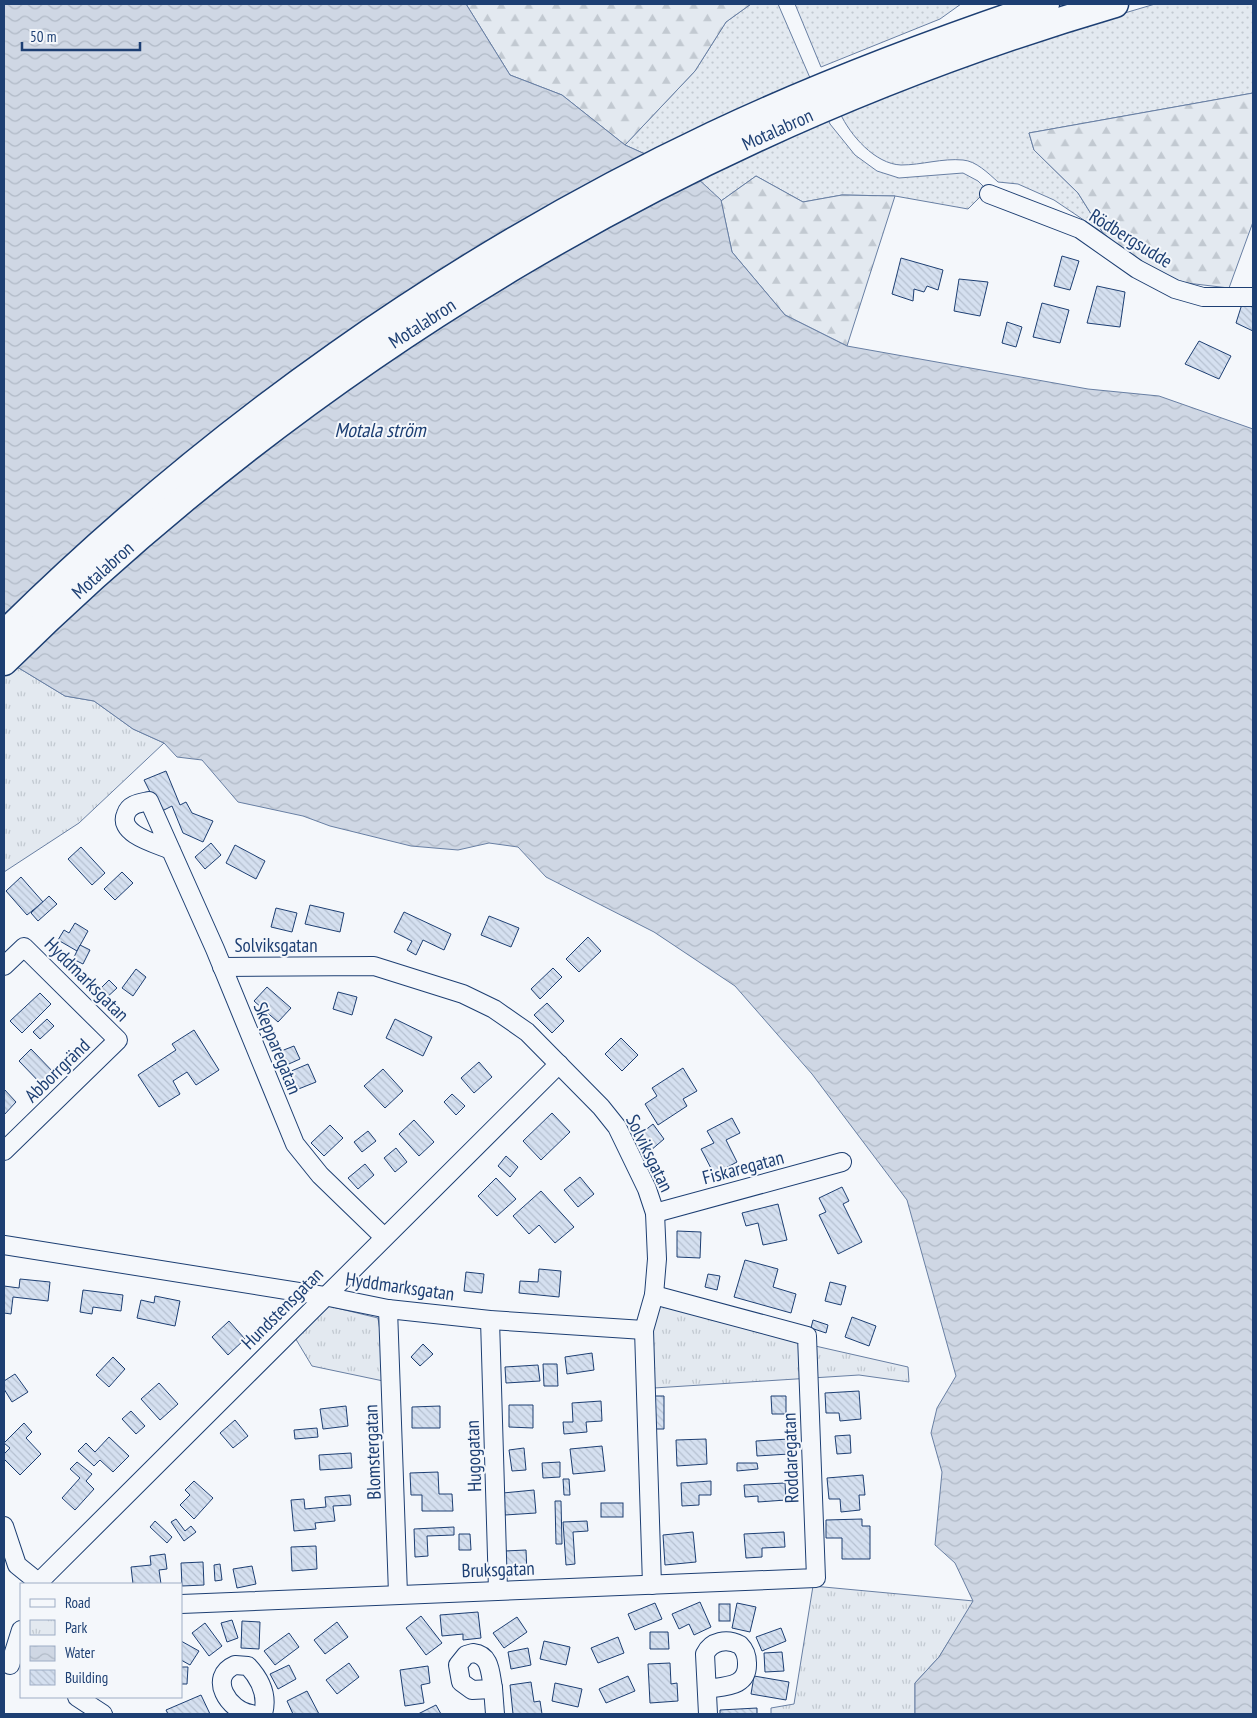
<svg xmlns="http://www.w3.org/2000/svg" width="1257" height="1718" font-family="'PT Sans Narrow',sans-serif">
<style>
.grass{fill:url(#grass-dots);stroke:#687fa3}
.forest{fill:url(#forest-firs);stroke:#687fa3}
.park{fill:url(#park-tufts);stroke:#687fa3}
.water{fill:url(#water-waves);stroke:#687fa3}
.building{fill:url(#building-back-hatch);stroke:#1d3f73}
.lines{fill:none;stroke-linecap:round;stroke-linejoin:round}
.minor-casing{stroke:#1d3f73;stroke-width:20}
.highway-casing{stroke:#1d3f73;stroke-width:29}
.minor{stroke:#f4f7fb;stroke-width:18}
.highway{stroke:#f4f7fb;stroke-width:26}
.labels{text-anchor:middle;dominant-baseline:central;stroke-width:4;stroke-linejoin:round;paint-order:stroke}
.street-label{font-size:19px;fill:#1d3f73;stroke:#f4f7fb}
.water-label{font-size:20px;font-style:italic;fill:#1d3f73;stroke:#f4f7fb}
</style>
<defs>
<pattern id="grass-dots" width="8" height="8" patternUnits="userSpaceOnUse" patternTransform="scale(1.25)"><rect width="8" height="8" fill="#e3e9f0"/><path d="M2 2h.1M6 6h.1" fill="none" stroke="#c2c9d1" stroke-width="1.8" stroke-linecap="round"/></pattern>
<pattern id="forest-firs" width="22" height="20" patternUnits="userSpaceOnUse" patternTransform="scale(1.25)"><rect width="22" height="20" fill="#e3e9f0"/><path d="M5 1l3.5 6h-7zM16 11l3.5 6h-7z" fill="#c2c9d1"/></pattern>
<pattern id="park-tufts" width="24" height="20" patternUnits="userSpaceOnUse" patternTransform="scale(1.25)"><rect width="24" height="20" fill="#e3e9f0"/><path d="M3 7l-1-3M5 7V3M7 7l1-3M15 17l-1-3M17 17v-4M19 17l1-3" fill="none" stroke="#c2c9d1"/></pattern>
<pattern id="water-waves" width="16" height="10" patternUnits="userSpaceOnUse" patternTransform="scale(1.25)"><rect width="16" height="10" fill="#cfd7e4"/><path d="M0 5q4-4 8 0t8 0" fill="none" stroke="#b1bac7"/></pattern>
<pattern id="building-back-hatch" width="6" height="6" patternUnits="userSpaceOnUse" patternTransform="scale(1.25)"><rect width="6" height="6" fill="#d5e0f0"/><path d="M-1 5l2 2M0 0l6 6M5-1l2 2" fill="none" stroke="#b6c1d1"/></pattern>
</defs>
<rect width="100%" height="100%" fill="#f4f7fb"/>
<g class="grass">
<path d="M751 4H778L830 124 855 155 877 171 899 178 963 173 978 181 987 190 968 209 895 196 842 195 803 202 756 176 721 201 696 177 625 145 695 71 726 22Z"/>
<path d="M795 4H961L940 19 821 67Z"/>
<path d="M1155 4H1253V93L1029 133 1034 150 1078 193 1103 233 1054 200 1018 184 998 182C988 173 976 161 963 160 942 158 922 165 901 165 875 164 850 135 840 113L1044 37Z"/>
</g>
<g class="forest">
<path d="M466 4H751L726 22 695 71 625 145 562 95 510 75Z"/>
<path d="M1253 93V222L1229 288 1161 280 1103 233 1078 193 1034 150 1029 133Z"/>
<path d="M756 176 803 202 842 195 895 196 847 346 785 315 732 252 721 201Z"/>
</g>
<g class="park">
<path d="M4 659 65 696 94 701 133 729 164 743 79 823 4 872Z"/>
<path d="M649 1301 802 1343 908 1367 909 1382 859 1375 638 1389Z"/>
<path d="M320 1304 378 1318 388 1382 312 1366 291 1331Z"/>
<path d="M813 1586 974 1601 939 1657 915 1683V1714H771V1708L794 1704Z"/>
</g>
<path class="water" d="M4 4H466L510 75 562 95 625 145 696 177 721 200 732 252 785 315 847 346 1088 389 1159 396 1253 429V1714H915V1683L939 1657 973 1601 955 1563 935 1545 942 1472 931 1433 937 1408 956 1376 907 1200 812 1074 735 986 654 932 546 877 518 847 489 843 458 850 411 846 330 826 303 816 238 802 202 760 177 757 164 743 133 729 94 701 65 696 4 659Z"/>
<g class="building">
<path d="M1062 256 1079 261 1070 290 1054 286Z"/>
<path d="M901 258 943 270 938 290 927 286 924 292 914 289 913 301 892 294Z"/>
<path d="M959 279 988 282 980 316 954 311Z"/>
<path d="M1097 286 1125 292 1120 327 1087 323Z"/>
<path d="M1042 303 1069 310 1060 343 1033 337Z"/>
<path d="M1242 304 1253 307V331L1236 323Z"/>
<path d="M1007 322 1022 327 1016 347 1002 343Z"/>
<path d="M1199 341 1231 356 1219 379 1185 364Z"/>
<path d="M166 771 180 805 186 802 192 813 213 821 203 842 183 833 172 806 160 812 144 780Z"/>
<path d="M211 843 221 855 205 869 195 857Z"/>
<path d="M235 845 265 861 256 879 226 863Z"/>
<path d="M81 847 105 873 92 885 68 859Z"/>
<path d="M122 872 133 883 115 900 104 889Z"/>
<path d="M21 877 43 902 27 915 6 891Z"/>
<path d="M49 896 57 904 38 921 31 913Z"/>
<path d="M310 905 344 913 340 932 305 924Z"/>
<path d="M276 908 297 913 292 932 271 927Z"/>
<path d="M404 912 451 934 444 950 423 940 416 955 407 950 412 941 394 932Z"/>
<path d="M489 916 519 928 511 947 481 935Z"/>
<path d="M75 923 88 931 77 951 58 940 64 930 69 933Z"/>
<path d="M588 937 601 951 579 972 566 959Z"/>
<path d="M80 945 90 950 83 964 73 959Z"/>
<path d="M553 968 562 977 540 999 531 989Z"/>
<path d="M136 969 146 977 133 996 122 988Z"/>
<path d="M109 980 117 988 105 999 98 991Z"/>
<path d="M267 987 291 1008 278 1022 254 1001Z"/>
<path d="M338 992 357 997 352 1015 333 1009Z"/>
<path d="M40 993 51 1004 22 1033 10 1021Z"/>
<path d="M547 1003 564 1021 552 1033 534 1015Z"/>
<path d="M47 1019 54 1026 40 1039 33 1032Z"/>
<path d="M395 1019 432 1037 423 1056 386 1038Z"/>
<path d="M194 1030 219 1070 196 1085 187 1072 173 1081 180 1094 159 1107 138 1075 176 1050 172 1044Z"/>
<path d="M621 1038 638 1055 622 1071 605 1054Z"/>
<path d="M294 1046 300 1059 282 1067 276 1053Z"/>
<path d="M31 1049 57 1076 45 1088 19 1061Z"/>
<path d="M479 1062 492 1077 474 1093 461 1078Z"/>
<path d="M308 1064 316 1082 291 1092 284 1074Z"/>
<path d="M683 1068 697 1091 683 1099 687 1106 658 1125 645 1104 657 1096 652 1088Z"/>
<path d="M383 1069 403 1091 385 1108 364 1086Z"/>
<path d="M4 1089 16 1102 4 1115Z"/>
<path d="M452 1094 465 1106 456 1115 444 1102Z"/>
<path d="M552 1113 570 1132 541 1160 523 1141Z"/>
<path d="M732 1118 740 1133 726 1140 737 1162 714 1174 701 1149 714 1143 707 1131Z"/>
<path d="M414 1120 434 1142 419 1156 399 1134Z"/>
<path d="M653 1124 664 1139 650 1151 638 1136Z"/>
<path d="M330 1125 343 1138 324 1156 311 1143Z"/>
<path d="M368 1131 376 1141 362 1152 354 1142Z"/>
<path d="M396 1148 407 1162 395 1172 384 1158Z"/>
<path d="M506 1156 518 1167 510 1177 498 1166Z"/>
<path d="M365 1164 374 1175 358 1189 348 1178Z"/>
<path d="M580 1177 594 1194 578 1207 564 1190Z"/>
<path d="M496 1178 516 1199 497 1216 478 1196Z"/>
<path d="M842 1187 849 1201 843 1204 862 1242 838 1254 819 1215 826 1212 819 1198Z"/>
<path d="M541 1191 574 1227 555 1243 539 1225 529 1234 513 1216Z"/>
<path d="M778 1204 787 1240 763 1245 758 1223 746 1226 742 1213Z"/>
<path d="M677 1231 701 1232 700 1258 677 1257Z"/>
<path d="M745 1260 778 1269 773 1287 796 1294 791 1313 734 1297Z"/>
<path d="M539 1269 561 1271 559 1297 519 1293 520 1281 538 1282Z"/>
<path d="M466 1272 484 1274 482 1293 464 1291Z"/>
<path d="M708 1274 720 1276 717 1290 705 1287Z"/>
<path d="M20 1279 50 1282 48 1301 13 1297 11 1314 4 1313V1286L19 1288Z"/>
<path d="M830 1282 846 1286 841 1305 825 1301Z"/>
<path d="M83 1290 123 1295 121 1311 93 1307 92 1314 80 1312Z"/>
<path d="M155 1296 180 1301 175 1326 137 1318 141 1300 154 1303Z"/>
<path d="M852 1317 876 1326 869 1346 845 1337Z"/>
<path d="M813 1320 828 1325 826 1333 811 1328Z"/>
<path d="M229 1321 245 1339 228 1355 212 1337Z"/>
<path d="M423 1344 433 1354 420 1366 411 1357Z"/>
<path d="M592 1353 594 1370 567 1374 565 1357Z"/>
<path d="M113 1357 125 1369 109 1387 96 1375Z"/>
<path d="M543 1364H557L558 1386H544Z"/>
<path d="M538 1365 540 1381 506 1383 505 1367Z"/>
<path d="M15 1374 28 1392 12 1402 4 1389V1381Z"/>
<path d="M159 1383 178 1404 160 1420 141 1399Z"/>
<path d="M859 1391 861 1419 840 1421 839 1413H826L825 1393Z"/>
<path d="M654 1396H664V1429H655Z"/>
<path d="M771 1396H786V1414H772Z"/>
<path d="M601 1401 602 1421 586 1422 587 1432 564 1434 563 1422H573L572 1403Z"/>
<path d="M509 1405H533V1428L509 1427Z"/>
<path d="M346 1406 348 1426 323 1429 320 1409Z"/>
<path d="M440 1406V1428H412V1407Z"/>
<path d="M131 1411 145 1426 136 1434 122 1419Z"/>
<path d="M235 1420 248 1436 233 1448 220 1433Z"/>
<path d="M24 1423 32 1432 26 1438 41 1454 20 1475 4 1459V1454L10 1448 4 1443Z"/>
<path d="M317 1428 318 1437 295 1439 294 1430Z"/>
<path d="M850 1435 851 1453 837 1454 835 1436Z"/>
<path d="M109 1437 129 1456 113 1472 100 1460 94 1466 78 1451 86 1443 95 1452Z"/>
<path d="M706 1439 707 1464 677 1466 676 1440Z"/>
<path d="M789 1439V1454L757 1456 756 1441Z"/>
<path d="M602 1446 605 1471 573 1474 570 1449Z"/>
<path d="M524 1448 526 1470 512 1471 509 1450Z"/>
<path d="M351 1453 352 1468 320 1470 319 1455Z"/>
<path d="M77 1462 92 1474 86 1481 94 1489 75 1510 62 1498 80 1478 70 1469Z"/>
<path d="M560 1462V1477L543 1478 542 1463Z"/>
<path d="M737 1463H757L758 1469 737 1471Z"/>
<path d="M438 1472 439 1494H452L453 1511H422V1495H411L410 1473Z"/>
<path d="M863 1475 865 1495H859L860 1510 841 1512 840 1499H829L827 1478Z"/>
<path d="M563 1479H569L570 1495H564Z"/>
<path d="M194 1481 213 1498 194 1519 180 1505 190 1495 185 1490Z"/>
<path d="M711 1481V1495H699V1505L682 1506 681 1483Z"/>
<path d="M785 1483 786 1500 758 1502V1496L745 1497 744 1485Z"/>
<path d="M534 1490 536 1513 505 1515 503 1493Z"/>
<path d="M350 1495 351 1505 333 1506 335 1521 315 1523 316 1529 294 1531 291 1500 304 1499 305 1509 326 1507 325 1497Z"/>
<path d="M555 1501H561L562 1544H556Z"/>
<rect x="601" y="1503" width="22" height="14"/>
<path d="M176 1519 185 1531 191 1526 196 1532 184 1541 171 1522Z"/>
<path d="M862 1519V1526H870V1559H842V1538H826V1520Z"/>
<path d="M155 1521 172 1537 167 1543 150 1527Z"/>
<path d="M587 1521 588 1531 573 1532 575 1564 566 1565 563 1522Z"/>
<path d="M454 1527V1535L427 1536 428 1556 415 1557 414 1529Z"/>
<path d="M693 1532 696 1562 665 1565 663 1535Z"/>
<path d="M784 1532 785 1547 762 1548V1557L746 1558 744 1534Z"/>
<path d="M459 1534H470L471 1550H459Z"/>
<path d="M316 1546 317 1569 292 1571 291 1547Z"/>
<path d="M526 1550 527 1573 507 1575 505 1551Z"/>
<path d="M165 1554 167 1569 159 1570 161 1584H133L131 1567 151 1565 150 1556Z"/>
<path d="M203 1562 204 1585 182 1586 181 1563Z"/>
<path d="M220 1564 222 1580 215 1581 214 1565Z"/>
<path d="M252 1566 256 1584 237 1588 233 1569Z"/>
<path d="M700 1602 711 1627 694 1635 689 1624 679 1629 672 1614Z"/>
<path d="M655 1603 662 1619 635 1630 628 1614Z"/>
<path d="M737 1603 756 1607 750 1632 732 1628Z"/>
<rect x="719" y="1604" width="11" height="17"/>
<path d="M478 1612 481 1638 463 1640V1634L442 1636 440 1615Z"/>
<path d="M421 1616 442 1643 426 1655 406 1628Z"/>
<path d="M517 1617 527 1632 504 1648 493 1633Z"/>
<path d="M232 1620 238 1638 227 1642 221 1623Z"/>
<path d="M242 1621 260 1622 259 1649 241 1648Z"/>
<path d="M337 1622 348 1637 325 1654 314 1640Z"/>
<path d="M205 1623 222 1646 209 1656 192 1633Z"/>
<path d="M781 1628 786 1641 762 1651 756 1637Z"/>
<path d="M650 1632H668L669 1649H650Z"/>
<path d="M289 1633 299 1647 275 1665 264 1651Z"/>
<path d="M618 1637 624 1653 598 1663 591 1648Z"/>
<path d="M181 1641 199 1651 190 1665 181 1660Z"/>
<path d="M544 1641 570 1647 566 1665 540 1659Z"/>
<path d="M528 1648 531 1665 511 1669 508 1652Z"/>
<path d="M782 1652 784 1671 765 1672 764 1653Z"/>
<path d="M349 1663 359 1677 337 1694 326 1680Z"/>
<path d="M670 1663 671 1684 677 1683 678 1701 650 1703 648 1664Z"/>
<path d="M289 1665 296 1679 278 1689 270 1674Z"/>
<path d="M428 1666 430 1683 421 1685 424 1703 405 1706 400 1670Z"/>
<path d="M181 1667H188L187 1684H181Z"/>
<path d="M628 1676 635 1691 606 1703 599 1689Z"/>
<path d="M754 1676 789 1682 786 1700 751 1694Z"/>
<path d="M531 1682 534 1702 540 1701 542 1714H513L510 1685Z"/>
<path d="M555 1683 582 1689 578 1707 552 1701Z"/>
<path d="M307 1691 319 1714H293L287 1701Z"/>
<path d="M201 1695 210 1714H168L166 1710Z"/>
<path d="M436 1705 441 1714H418Z"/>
<path d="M757 1708V1714H720V1710Z"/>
</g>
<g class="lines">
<g class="minor-casing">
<g id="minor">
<path d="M989 194 1080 229 1137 269 1175 289 1203 297H1253"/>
<path d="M171 850C157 844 117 834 126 814 129 804 140 803 149 801L215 949 295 1144 320 1175 384 1237"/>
<path d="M4 966 24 947 118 1040 4 1151"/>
<path d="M222 967 374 966 463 994 494 1009 527 1032 601 1107 617 1127 647 1189 655 1213 657 1259 654 1295 644 1330 652 1585"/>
<path d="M655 1213 842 1162"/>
<path d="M4 1245 324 1296 388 1309 490 1320 644 1330"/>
<path d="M388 1309 398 1594"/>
<path d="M490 1320 498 1590"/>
<path d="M4 1526 17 1565 38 1582"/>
<path d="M37 1584 559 1064"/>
<path d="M181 1604 816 1578 807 1336 654 1295"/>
<path d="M473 1653C491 1655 490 1673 493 1688L491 1689 472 1690 461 1682 458 1665 466 1655Z"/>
<path d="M10 1665 21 1630"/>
<path d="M493 1688 495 1714"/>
<path d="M707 1689C726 1686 748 1687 747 1663 747 1655 745 1650 740 1645 727 1638 711 1641 705 1654L708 1714"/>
<path d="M77 1697 103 1714"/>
<path d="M251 1714C229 1711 207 1677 235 1665L248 1666C261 1680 268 1696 263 1714"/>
</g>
</g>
<g class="highway-casing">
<g id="highway">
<path d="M4 634C210 430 451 259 713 135 821 84 933 42 1046 4"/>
<path id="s1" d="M4 662C317 353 693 128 1115 4"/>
</g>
</g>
<use href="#minor" class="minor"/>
<use href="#highway" class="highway"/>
</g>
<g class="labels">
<g class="street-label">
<text stroke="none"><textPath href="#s1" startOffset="944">Motalabron</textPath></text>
<text transform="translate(1131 238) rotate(32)">Rödbergsudde</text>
<text transform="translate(422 323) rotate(-33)">Motalabron</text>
<text stroke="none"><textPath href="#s1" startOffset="135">Motalabron</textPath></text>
<text x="276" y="945">Solviksgatan</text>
<text transform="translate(87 979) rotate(45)">Hyddmarksgatan</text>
<text transform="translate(278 1048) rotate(68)">Skepparegatan</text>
<text transform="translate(57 1070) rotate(-44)">Abborrgränd</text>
<text transform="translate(650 1153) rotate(64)">Solviksgatan</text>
<text transform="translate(743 1167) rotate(-15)">Fiskaregatan</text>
<text transform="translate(400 1286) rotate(8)">Hyddmarksgatan</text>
<text transform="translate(282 1308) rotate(-45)">Hundstensgatan</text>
<text transform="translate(372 1452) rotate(-92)">Blomstergatan</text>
<text transform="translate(473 1456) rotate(-92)">Hugogatan</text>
<text transform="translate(790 1458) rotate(-92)">Roddaregatan</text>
<text transform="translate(498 1569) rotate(-2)">Bruksgatan</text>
</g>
<g class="water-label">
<text x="380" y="430">Motala ström</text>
</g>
</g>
<rect width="1257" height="1718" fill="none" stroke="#1d3f73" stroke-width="10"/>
<rect x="20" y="1583" width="162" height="115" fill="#f4f7fb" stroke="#9eadc5"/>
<rect x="30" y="1599" width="25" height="8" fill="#f4f7fb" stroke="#9eadc5"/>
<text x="65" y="1608" font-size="15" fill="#1d3f73">Road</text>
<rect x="30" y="1620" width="25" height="15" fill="url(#park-tufts)" stroke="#9eadc5"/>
<text x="65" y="1633" font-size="15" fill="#1d3f73">Park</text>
<rect x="30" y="1646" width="25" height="15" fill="url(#water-waves)" stroke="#9eadc5"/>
<text x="65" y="1658" font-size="15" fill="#1d3f73">Water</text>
<rect x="30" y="1670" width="25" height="15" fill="url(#building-back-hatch)" stroke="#9eadc5"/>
<text x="65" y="1683" font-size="15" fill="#1d3f73">Building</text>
<path d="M22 42v8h118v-8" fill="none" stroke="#1d3f73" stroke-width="2.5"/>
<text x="30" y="42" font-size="15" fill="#1d3f73" stroke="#f4f7fb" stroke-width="4" paint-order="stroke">50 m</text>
</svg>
